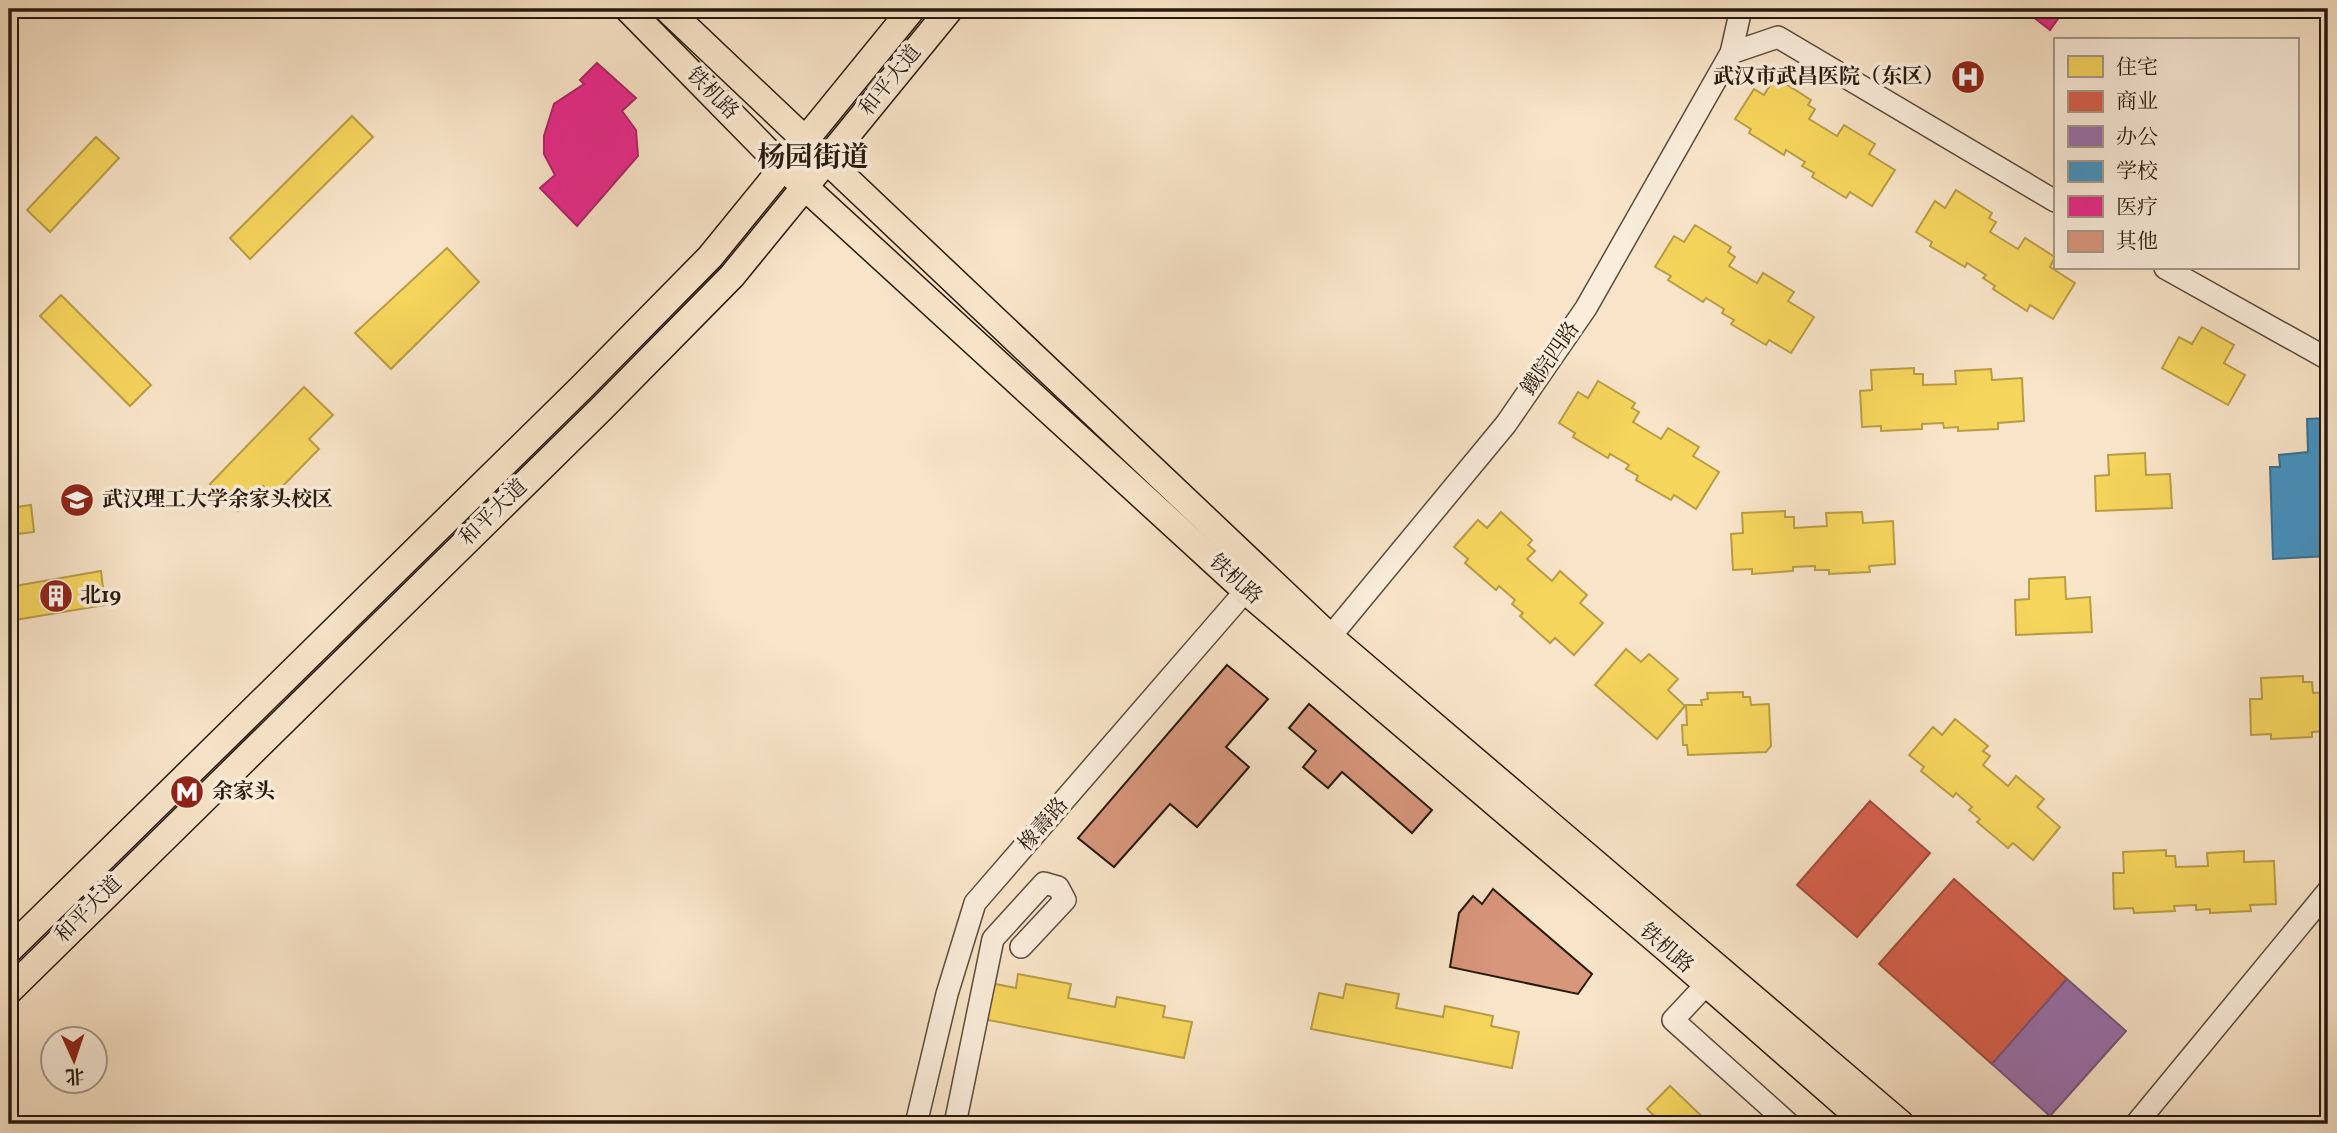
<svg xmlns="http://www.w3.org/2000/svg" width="2337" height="1133" font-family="Vollkorn,'Noto Serif SC',serif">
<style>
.homes{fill:#f6d55c;stroke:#b89d45;stroke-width:2}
.shops{fill:#d6604d;stroke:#a24b3a;stroke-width:2}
.offices{fill:#9970ab;stroke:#77567c;stroke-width:2}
.schools{fill:#4393c3;stroke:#3b6f8d;stroke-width:2}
.health{fill:#e7298a;stroke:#ad2465;stroke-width:2}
.building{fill:#d8967c;stroke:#271a0e;stroke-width:2}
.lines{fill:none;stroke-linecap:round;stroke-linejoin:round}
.minor-casing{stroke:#5b4c3c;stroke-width:24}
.major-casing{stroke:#271a0e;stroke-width:29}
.minor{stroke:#faeddb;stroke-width:21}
.major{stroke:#f8e4c8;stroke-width:26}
.labels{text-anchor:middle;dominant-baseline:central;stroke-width:7;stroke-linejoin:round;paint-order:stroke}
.poi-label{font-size:21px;font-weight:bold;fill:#271a0e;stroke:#faeddb;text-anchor:start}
.street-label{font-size:21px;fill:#271a0e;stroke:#faeddb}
.district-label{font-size:28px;font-weight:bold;fill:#271a0e;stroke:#faeddb}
</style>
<rect width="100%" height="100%" fill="#f8e4c8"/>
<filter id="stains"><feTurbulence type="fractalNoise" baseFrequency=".00286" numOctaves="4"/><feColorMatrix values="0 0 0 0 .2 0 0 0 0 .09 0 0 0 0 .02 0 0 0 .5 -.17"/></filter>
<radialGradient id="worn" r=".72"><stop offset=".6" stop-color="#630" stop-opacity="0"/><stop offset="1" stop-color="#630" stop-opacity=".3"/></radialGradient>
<g class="homes">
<path d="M1775 77 1811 100 1808 105 1815 109 1809 119 1837 136 1844 125 1875 144 1869 154 1895 170 1872 206 1850 192 1846 198 1812 177 1814 173 1802 166 1805 162 1786 150 1784 155 1749 133 1751 129 1735 119 1754 89 1764 95Z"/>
<path d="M352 116 373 137 250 259 230 238Z"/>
<path d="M96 137 119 158 50 232 27 210Z"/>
<path d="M1956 190 1992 213 1989 218 1996 222 1990 232 2018 249 2025 238 2055 257 2050 267 2075 283 2053 319 2030 305 2027 311 1993 289 1995 286 1983 278 1986 275 1967 263 1965 267 1930 246 1932 242 1916 232 1935 201 1945 208Z"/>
<path d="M1695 225 1731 247 1728 252 1735 257 1729 266 1757 283 1763 273 1794 292 1788 301 1814 317 1791 353 1769 340 1766 345 1731 324 1734 320 1722 313 1724 309 1706 298 1703 302 1668 280 1671 276 1655 267 1674 236 1684 242Z"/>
<path d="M447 248 479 282 391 369 355 333Z"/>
<path d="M61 295 151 385 130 406 40 316Z"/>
<path d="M2202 327 2234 345 2224 363 2245 375 2228 405 2162 368 2179 337 2192 344Z"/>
<path d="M1914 368V374H1923V385L1956 384 1955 371 1991 369 1992 380 2022 378 2024 421 1998 423V429L1958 431V427L1944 428 1943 423 1922 424V429L1881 431V426L1862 427 1860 391 1872 390 1871 370Z"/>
<path d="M1598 381 1635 403 1632 408 1639 412 1633 422 1661 439 1668 428 1699 447 1693 456 1719 472 1696 509 1674 495 1671 500 1636 480 1638 476 1626 469 1629 465 1610 454 1608 458 1573 437 1575 433 1559 423 1578 392 1588 398Z"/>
<path d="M304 387 333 415 309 439 319 449 273 496 263 486 238 511 210 484Z"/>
<path d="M2145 453 2146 475 2170 474 2172 508 2096 511 2095 476 2109 475 2108 455Z"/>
<path d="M31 505 34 532 9 535V508Z"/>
<path d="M1785 511V517H1794V528L1827 526 1826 513 1862 512 1863 523 1893 521 1895 564 1869 566 1870 572 1829 574V570H1815V566L1793 567V571L1752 574V569L1733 570 1731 534 1743 533 1742 513Z"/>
<path d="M1501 512 1532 540 1528 545 1535 551 1527 559 1552 581 1560 571 1587 595 1580 603 1603 623 1574 655 1555 638 1550 643 1520 616 1523 613 1512 604 1515 600 1499 586 1496 590 1465 563 1468 559 1454 547 1478 520 1487 528Z"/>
<path d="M101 571 105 605 9 621V587Z"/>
<path d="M2065 577 2066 599 2090 597 2092 632 2016 635 2015 600 2029 599V579Z"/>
<path d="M1626 649 1641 662 1649 654 1678 679 1668 690 1685 706 1657 739 1595 685Z"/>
<path d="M2303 676V682H2312L2313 693 2328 692V731L2312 732V737L2271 739V734L2251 735 2250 699H2262L2261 678Z"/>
<path d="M1743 692V697H1750L1751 705 1769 704 1771 746 1766 752 1688 755 1687 745H1683L1682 725H1687L1686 705H1702L1701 700 1708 699 1707 693Z"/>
<path d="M1955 719 1988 746 1983 751 1990 756 1983 765 2008 786 2016 776 2044 799 2037 807 2060 827 2033 860 2013 843 2008 848 1977 822 1980 819 1969 810 1972 807 1956 793 1953 797 1921 771 1924 767 1909 755 1933 727 1942 735Z"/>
<path d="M2166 850V856H2175L2176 867 2208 866 2207 853 2244 851V862L2274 861 2276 904 2250 905 2251 911 2210 913V909L2196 910V905L2174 906 2175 911 2134 913 2133 908 2114 909 2113 873H2124L2123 852Z"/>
<path d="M1018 974 1071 984 1068 998 1115 1007 1117 997 1165 1006 1163 1017 1192 1022 1184 1058 983 1019 990 983 1016 988Z"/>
<path d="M1346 984 1399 994 1396 1008 1443 1017 1445 1006 1493 1016 1491 1026 1519 1032 1512 1068 1311 1029 1319 993 1343 998Z"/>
<path d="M1670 1086 1710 1124H1663L1647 1109Z"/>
</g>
<g class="shops">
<path d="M1870 801 1930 853 1857 937 1797 885Z"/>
<path d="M1954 879 2067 979 1992 1064 1879 964Z"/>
</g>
<path class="offices" d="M2067 979 2126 1031 2050 1116 1992 1064Z"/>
<path class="schools" d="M2328 418V556L2273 559 2270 467H2280L2279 455 2308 452 2307 419Z"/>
<g class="health">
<path d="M2023 9H2065L2050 30Z"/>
<path d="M597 63 636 98 622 111 636 130 638 156 577 226 540 188 555 175 544 154V136L554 104 584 84 580 80Z"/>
</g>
<g class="building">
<path d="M1227 665 1268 699 1226 747 1249 767 1197 827 1170 804 1114 867 1078 838Z"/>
<path d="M1309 704 1432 810 1412 833 1342 772 1328 788 1303 767 1316 751 1289 728Z"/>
<path d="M1493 889 1592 974 1578 994 1450 967 1459 913 1473 896 1482 904Z"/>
</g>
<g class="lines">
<g class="minor-casing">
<g id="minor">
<path d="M1731 53 1778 37 2055 201"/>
<path d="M2165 268 2328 359"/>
<path d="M1330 637 1506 424 1586 308 1731 53 1741 9"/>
<path d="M1716 974 1673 1020 1789 1124"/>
<path d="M916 1124 947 994 975 903 1255 580"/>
<path d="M955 1124 993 939 1044 883 1058 887 1065 900 1021 947"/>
<path d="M2136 1124 2328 891"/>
</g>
</g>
<g class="major-casing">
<g id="major">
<path d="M628 9 783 167 1246 591 1667 949 1867 1124"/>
<path d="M667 9 1330 637 1901 1124"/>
<path d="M9 950 582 387 710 257 912 9"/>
<path d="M9 991 602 408 732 276 950 9"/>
</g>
</g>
<use href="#minor" class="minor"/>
<use href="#major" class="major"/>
</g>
<defs>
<g id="hospital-disc" transform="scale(1.75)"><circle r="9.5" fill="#8f2418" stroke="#faeddb"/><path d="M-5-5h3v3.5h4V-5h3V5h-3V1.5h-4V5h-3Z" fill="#fff"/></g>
<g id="university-disc" transform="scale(1.75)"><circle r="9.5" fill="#8f2418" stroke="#faeddb"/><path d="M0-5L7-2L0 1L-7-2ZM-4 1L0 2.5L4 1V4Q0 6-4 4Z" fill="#fff"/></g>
<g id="building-disc" transform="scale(1.75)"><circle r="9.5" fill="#8f2418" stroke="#faeddb"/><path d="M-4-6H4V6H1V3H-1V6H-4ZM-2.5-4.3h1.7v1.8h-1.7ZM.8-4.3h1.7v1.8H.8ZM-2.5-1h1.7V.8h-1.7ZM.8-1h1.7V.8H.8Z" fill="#fff"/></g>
<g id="metro-disc" transform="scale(1.75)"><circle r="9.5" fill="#8f2418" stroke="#faeddb"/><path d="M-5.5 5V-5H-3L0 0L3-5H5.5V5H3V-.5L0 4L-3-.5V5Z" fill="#fff"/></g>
</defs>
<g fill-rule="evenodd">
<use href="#hospital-disc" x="1968" y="77"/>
<use href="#university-disc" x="77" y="500"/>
<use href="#building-disc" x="56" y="596"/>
<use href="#metro-disc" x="187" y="792"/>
</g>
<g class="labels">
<g class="poi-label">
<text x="1944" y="77" text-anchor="end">武汉市武昌医院（东区）</text>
<text x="102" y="500">武汉理工大学余家头校区</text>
<text x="80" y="596">北19</text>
<text x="212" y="792">余家头</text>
</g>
<g class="street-label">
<text transform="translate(891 81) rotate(-51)">和平大道</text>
<text transform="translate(712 94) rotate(45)">铁机路</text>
<text transform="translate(1551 359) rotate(-55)">鐵院四路</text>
<text transform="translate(494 513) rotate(-44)">和平大道</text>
<text transform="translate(1235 580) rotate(42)">铁机路</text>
<text transform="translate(1044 825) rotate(-49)">橡壽路</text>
<text transform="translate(89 910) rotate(-45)">和平大道</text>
<text transform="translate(1666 949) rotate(41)">铁机路</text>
</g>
<g class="district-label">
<text x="813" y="158">杨园街道</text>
</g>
</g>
<rect width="2337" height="1133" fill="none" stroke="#f8e4c8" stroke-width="35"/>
<rect x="10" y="10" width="2316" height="1112" fill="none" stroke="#271a0e" stroke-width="3.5"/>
<rect x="18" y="18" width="2302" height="1098" fill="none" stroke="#271a0e" stroke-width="2"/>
<rect x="2054" y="38" width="245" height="231" fill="#faeddb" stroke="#a69989" stroke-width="2"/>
<rect x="2068" y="56" width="35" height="21" fill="#f6d55c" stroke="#a69989" stroke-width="2"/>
<text x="2116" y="74" font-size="21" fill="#271a0e">住宅</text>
<rect x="2068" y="91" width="35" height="21" fill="#d6604d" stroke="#a69989" stroke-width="2"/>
<text x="2116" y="108" font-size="21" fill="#271a0e">商业</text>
<rect x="2068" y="126" width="35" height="21" fill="#9970ab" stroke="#a69989" stroke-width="2"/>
<text x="2116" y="144" font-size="21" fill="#271a0e">办公</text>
<rect x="2068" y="161" width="35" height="21" fill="#4393c3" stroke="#a69989" stroke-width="2"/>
<text x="2116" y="178" font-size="21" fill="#271a0e">学校</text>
<rect x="2068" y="196" width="35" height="21" fill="#e7298a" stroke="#a69989" stroke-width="2"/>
<text x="2116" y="214" font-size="21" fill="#271a0e">医疗</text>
<rect x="2068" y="231" width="35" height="21" fill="#d8967c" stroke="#a69989" stroke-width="2"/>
<text x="2116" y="248" font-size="21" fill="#271a0e">其他</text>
<g transform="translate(74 1060) rotate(177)"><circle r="33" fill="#faeddb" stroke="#a69989" stroke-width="2"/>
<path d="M0-5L12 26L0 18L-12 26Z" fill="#8f2418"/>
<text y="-10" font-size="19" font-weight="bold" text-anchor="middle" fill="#271a0e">北</text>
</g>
<rect width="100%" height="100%" filter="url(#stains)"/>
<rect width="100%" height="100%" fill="url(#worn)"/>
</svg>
